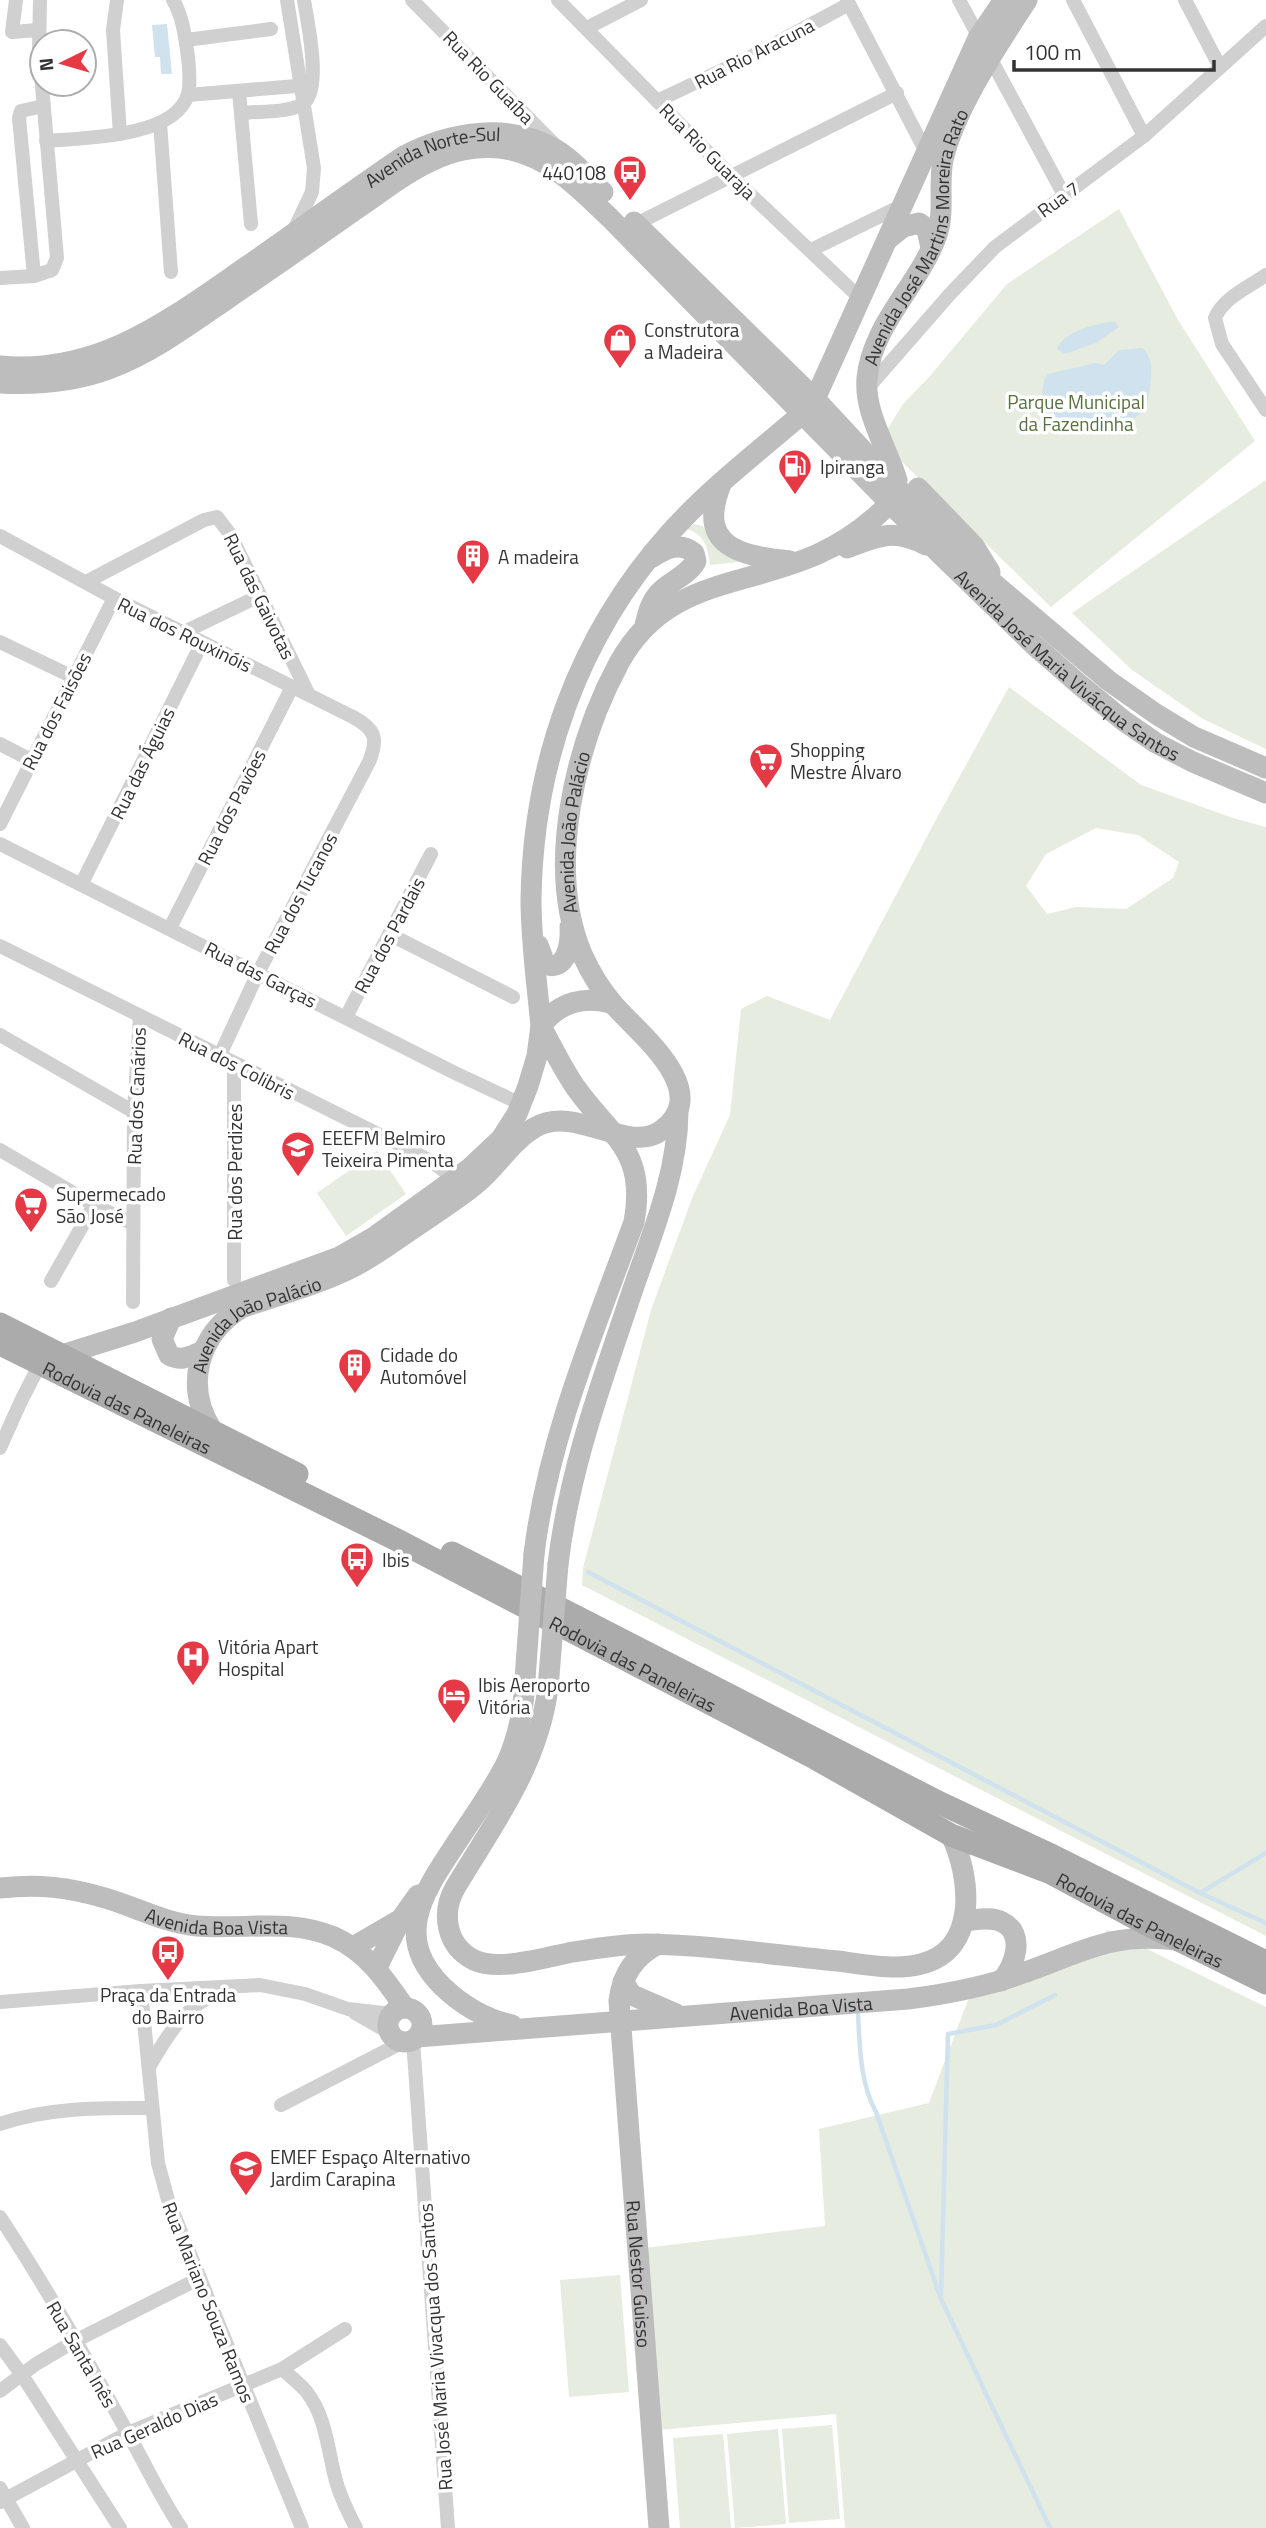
<svg xmlns="http://www.w3.org/2000/svg" width="1266" height="2528" font-family="'Titillium Web',sans-serif">
<style>
.green{fill:#e6ecdf;fill-rule:evenodd}
.water{fill:#cfe2ee}
.lines{fill:none;stroke-linecap:round;stroke-linejoin:round}
.stream{stroke:#cfe2ee;stroke-width:4.5}
.street{stroke:#d0d0d0;stroke-width:14}
.secondary{stroke:#bdbdbd;stroke-width:21}
.primary{stroke:#ababab;stroke-width:23}
.secondary-bridge{stroke:#bdbdbd;stroke-width:21}
.labels{text-anchor:middle;dominant-baseline:central;stroke-width:7;stroke-linejoin:round;paint-order:stroke}
.street-label{font-size:19px;fill:#333;stroke:#fff}
.poi-label{font-size:19px;fill:#333;stroke:#fff;text-anchor:start}
.park-label{font-size:19px;fill:#56703f;stroke:#fff}
</style>
<rect width="100%" height="100%" fill="#fff"/>
<g class="green">
<path d="M1119 209 1178 320 1255 441 1051 607 897 457 887 430 903 404 930 376 1007 284Z"/>
<path d="M1266 480V749L1203 719 1132 670 1072 613Z"/>
<path d="M694 524 703 526 711 541 740 562 710 565C708 548 705 534 686 529Z"/>
<path d="M1009 687 1141 785 1233 818 1266 827V1936L582 1585 583 1568 651 1310 693 1196 730 1115 741 1009 767 996 830 1020 939 814ZM1096 828 1138 835 1179 862 1173 878 1126 909 1076 907 1047 914 1026 886 1046 854Z"/>
<path d="M377 1151 406 1194 346 1236 317 1193Z"/>
<path d="M1108 1930 1266 2007V2528H845L836 2414 659 2430 645 2248 825 2226 819 2129 929 2103 968 2000 1071 1956Z"/>
<path d="M620 2275 629 2392 569 2397 560 2280Z"/>
<path d="M832 2425 840 2519 789 2523 782 2429Z"/>
<path d="M778 2429 786 2524 735 2528 727 2434Z"/>
<path d="M723 2434 731 2528H680L673 2438Z"/>
</g>
<g class="water">
<path d="M167 24 172 74H161L160 57H155L152 25Z"/>
<path d="M1109 322H1115L1119 327 1096 343 1065 354 1057 349C1063 332 1092 325 1109 322Z"/>
<path d="M1142 348C1151 355 1152 367 1151 378 1150 390 1149 405 1140 414 1130 424 1061 431 1048 425 1044 411 1038 385 1048 374L1095 363 1104 365 1119 350Z"/>
</g>
<g class="lines">
<g class="stream">
<path d="M588 1572 1200 1893 1266 1923"/>
<path d="M1200 1893 1266 1853"/>
<path d="M858 2015C860 2048 860 2083 876 2112L941 2299 1050 2528"/>
<path d="M941 2295 948 2034 996 2025 1055 1995"/>
</g>
<g class="street">
<path d="M16 0 12 32 38 30"/>
<path d="M117 0 113 30 120 134"/>
<path d="M287 0 314 168 312 192 294 230"/>
<path d="M412 0 554 144"/>
<path d="M558 0 732 177 861 299"/>
<path d="M847 0 925 150"/>
<path d="M959 0 1064 195"/>
<path d="M1073 0 1144 136"/>
<path d="M1185 0 1220 67"/>
<path d="M587 28 641 0"/>
<path d="M186 40 271 29"/>
<path d="M239 92 251 224"/>
<path d="M188 95 309 85"/>
<path d="M657 101 754 55 849 4"/>
<path d="M242 113C259 111 285 113 301 105 324 94 307 20 304 0"/>
<path d="M160 123 171 272"/>
<path d="M46 141C82 138 176 138 188 94 191 84 189 68 188 57 185 37 183 17 173 0"/>
<path d="M636 224 897 93"/>
<path d="M811 250 901 206"/>
<path d="M1266 275C1249 287 1223 298 1215 318L1222 344 1266 410"/>
<path d="M34 276 19 118 21 111 43 106"/>
<path d="M0 278 34 276 52 270 57 258 39 51 40 0"/>
<path d="M867 389 950 294 995 247 1144 136 1266 26"/>
<path d="M0 536 114 598 353 717C375 729 379 738 369 762L258 973 219 1057"/>
<path d="M86 582 204 520 217 517 230 534 309 695"/>
<path d="M182 633 259 596"/>
<path d="M0 642 73 677"/>
<path d="M0 744 31 760"/>
<path d="M0 824 114 598"/>
<path d="M0 844 455 1073 521 1104"/>
<path d="M82 883 202 643"/>
<path d="M170 928 292 687"/>
<path d="M391 935 513 997"/>
<path d="M0 946 408 1149 432 1162 459 1182"/>
<path d="M346 1017 431 854"/>
<path d="M0 1035 134 1112"/>
<path d="M0 1150 94 1205 133 1224"/>
<path d="M234 1280V1065"/>
<path d="M51 1281 94 1205"/>
<path d="M133 1302 134 1112 140 1016"/>
<path d="M0 1448 21 1401 40 1364"/>
<path d="M141 1991 158 2163 168 2200 302 2528"/>
<path d="M0 2002 141 1991 260 1985 305 1994 348 2009 392 2014"/>
<path d="M355 2013 390 2033"/>
<path d="M413 2040 448 2528"/>
<path d="M149 2067C170 2031 184 2006 224 1990"/>
<path d="M281 2105 403 2042"/>
<path d="M0 2124C49 2107 101 2108 151 2108"/>
<path d="M0 2217C45 2285 86 2358 126 2430 145 2463 159 2495 181 2528"/>
<path d="M0 2345 22 2375 120 2528"/>
<path d="M282 2369C290 2376 299 2383 306 2391 325 2415 327 2444 334 2473 338 2492 347 2510 356 2528"/>
<path d="M0 2391 36 2364 75 2341 200 2278"/>
<path d="M0 2488 23 2528"/>
<path d="M0 2502 128 2433 282 2369 345 2329"/>
</g>
<g class="secondary">
<path d="M634 222 815 399 959 554 1109 681 1156 714 1194 737 1266 768"/>
<path d="M888 239 903 227 919 223 927 229 931 248"/>
<path id="s1" d="M0 366C99 375 169 320 246 267 299 230 351 192 404 156 449 132 508 122 555 149 573 160 588 177 603 192"/>
<path id="s2" d="M0 383C37 385 74 382 109 369 153 352 189 325 227 299 271 269 314 239 358 208 383 191 409 170 438 158 460 148 488 145 511 150 552 159 580 190 610 218L939 553 1034 645 1080 685 1124 721 1156 743 1193 762 1266 793"/>
<path id="s3" d="M897 480C887 447 864 413 867 378 872 324 920 284 937 235 945 211 938 185 943 160 955 108 998 45 1027 0"/>
<path d="M720 487C697 547 741 556 790 561"/>
<path d="M918 488 974 546 990 572"/>
<path d="M847 548C878 536 894 528 926 545"/>
<path d="M645 625C648 614 650 603 658 594 669 581 687 577 696 561L694 553C680 541 665 549 651 558"/>
<path d="M538 945 545 964C567 973 571 942 570 927"/>
<path d="M171 1318 162 1339 169 1355C182 1362 190 1356 203 1351"/>
<path d="M62 1355 135 1332 339 1257 374 1237 470 1168 501 1139 517 1114 528 1086 537 1056 541 1026C537 984 531 941 531 899 533 764 578 636 669 534 708 490 758 452 803 413L815 399 978 38 1004 0"/>
<path id="s4" d="M212 1430C184 1386 198 1335 241 1308 277 1295 315 1286 349 1269 371 1259 390 1244 411 1230 431 1216 452 1203 471 1188 495 1171 509 1143 534 1128 577 1103 627 1156 662 1130 715 1091 637 1032 614 1005 601 990 590 972 582 954 545 866 576 743 619 663 665 579 742 588 818 554 838 545 858 532 874 518 883 510 891 503 897 494"/>
<path d="M534 1554C548 1439 594 1331 634 1222 647 1151 612 1138 576 1088 563 1069 552 1047 541 1026 559 1002 585 995 613 1004"/>
<path d="M558 1564C570 1465 603 1379 634 1286 654 1229 678 1171 678 1111"/>
<path d="M548 1688C538 1765 494 1823 455 1888 441 1913 446 1946 474 1960 499 1972 547 1957 573 1952 598 1948 622 1944 647 1944 710 1945 774 1955 837 1961 863 1964 895 1971 921 1964 979 1950 971 1877 951 1835"/>
<path id="s5" d="M0 1888C39 1884 68 1887 105 1898 136 1907 165 1923 197 1926 244 1930 290 1918 334 1937 367 1952 385 1979 405 2008"/>
<path d="M963 1921C976 1920 991 1916 1002 1922 1026 1933 1015 1967 1001 1981"/>
<path id="s6" d="M658 1944C634 1956 622 1975 619 2001L659 2528"/>
<path d="M353 1947 401 1919"/>
<path d="M376 1969 401 1919 418 1895"/>
<path d="M623 1982 632 1995 676 2014"/>
<circle cx="405" cy="2025" r="17"/>
<path d="M512 2025C485 2019 462 2005 443 1987 393 1938 422 1895 453 1848 471 1820 492 1792 507 1762 519 1735 524 1707 525 1679"/>
<path id="s7" d="M417 2037 908 1999C947 1994 986 1987 1023 1973 1083 1952 1110 1932 1177 1940"/>
</g>
<g class="primary">
<path d="M0 1324 297 1474"/>
<path id="s8" d="M0 1344 395 1539 811 1756 951 1835 1051 1873 1154 1928 1266 1983"/>
<path d="M452 1553 940 1803 1053 1856 1266 1962"/>
</g>
<g class="secondary-bridge">
<path d="M525 1679 534 1554"/>
<path d="M548 1688 558 1564"/>
</g>
</g>
<defs>
<g id="bus-pin" transform="scale(1.75)"><path d="M0 17L-7.5 6A9.5 9.5 0 1 1 7.5 6Z" fill="#e63946" stroke="#fff"/><path d="M-5-6H5V4H4V6H2V4H-2V6H-4V4H-5ZM-3.5-4V0h7V-4ZM-3.5 1.2v1.5H-2V1.2ZM2 1.2v1.5H3.5V1.2Z" fill="#fff"/></g>
<g id="shop-pin" transform="scale(1.75)"><path d="M0 17L-7.5 6A9.5 9.5 0 1 1 7.5 6Z" fill="#e63946" stroke="#fff"/><path d="M-5-2.5h2.3a2.7 3.5 0 0 1 5.4 0H5L5.5 6h-11ZM-1.5-2.5h3a1.5 2.3 0 0 0-3 0Z" fill="#fff"/></g>
<g id="fuel-pin" transform="scale(1.75)"><path d="M0 17L-7.5 6A9.5 9.5 0 1 1 7.5 6Z" fill="#e63946" stroke="#fff"/><path d="M-5.5-6h7V0h2V4h1.3V-2.5L3-4.5l.8-.8L6-3V5H2.5V1h-1V6h-7ZM-4.2-4.7v3.2H.2V-4.7Z" fill="#fff"/></g>
<g id="building-pin" transform="scale(1.75)"><path d="M0 17L-7.5 6A9.5 9.5 0 1 1 7.5 6Z" fill="#e63946" stroke="#fff"/><path d="M-4-6H4V6H1V3H-1V6H-4ZM-2.5-4.3h1.7v1.8h-1.7ZM.8-4.3h1.7v1.8H.8ZM-2.5-1h1.7V.8h-1.7ZM.8-1h1.7V.8H.8Z" fill="#fff"/></g>
<g id="supermarket-pin" transform="scale(1.75)"><path d="M0 17L-7.5 6A9.5 9.5 0 1 1 7.5 6Z" fill="#e63946" stroke="#fff"/><path d="M-6-5.5h2.5l.6 2H6L4.5 2H-2.5L-4.4-4H-6ZM-1.5 3.2a1.3 1.3 0 1 0 .1 0ZM3 3.2a1.3 1.3 0 1 0 .1 0Z" fill="#fff"/></g>
<g id="school-pin" transform="scale(1.75)"><path d="M0 17L-7.5 6A9.5 9.5 0 1 1 7.5 6Z" fill="#e63946" stroke="#fff"/><path d="M0-5L7-2L0 1L-7-2ZM-4 1L0 2.5L4 1V4Q0 6-4 4Z" fill="#fff"/></g>
<g id="hospital-pin" transform="scale(1.75)"><path d="M0 17L-7.5 6A9.5 9.5 0 1 1 7.5 6Z" fill="#e63946" stroke="#fff"/><path d="M-5-5h3v3.5h4V-5h3V5h-3V1.5h-4V5h-3Z" fill="#fff"/></g>
<g id="hotel-pin" transform="scale(1.75)"><path d="M0 17L-7.5 6A9.5 9.5 0 1 1 7.5 6Z" fill="#e63946" stroke="#fff"/><path d="M-6-4.5h1.5V1H6V5H4.5V3h-9V5H-6ZM-4 0a1.8 1.8 0 1 1 3.6 0ZM.5 0V-2.5h3Q6-2.5 6 0Z" fill="#fff"/></g>
</defs>
<g fill-rule="evenodd">
<use href="#bus-pin" x="630" y="172"/>
<use href="#shop-pin" x="620" y="340"/>
<use href="#fuel-pin" x="795" y="466"/>
<use href="#building-pin" x="473" y="556"/>
<use href="#supermarket-pin" x="766" y="760"/>
<use href="#school-pin" x="298" y="1148"/>
<use href="#supermarket-pin" x="31" y="1204"/>
<use href="#building-pin" x="355" y="1365"/>
<use href="#bus-pin" x="357" y="1559"/>
<use href="#hospital-pin" x="193" y="1657"/>
<use href="#hotel-pin" x="454" y="1695"/>
<use href="#bus-pin" x="168" y="1952"/>
<use href="#school-pin" x="246" y="2167"/>
</g>
<g class="labels">
<g class="street-label">
<text transform="translate(754 53) rotate(-27)">Rua Rio Aracuna</text>
<text transform="translate(489 77) rotate(46)">Rua Rio Guaíba</text>
<text transform="translate(708 151) rotate(45)">Rua Rio Guaraja</text>
<text stroke="none"><textPath href="#s1" startOffset="492">Avenida Norte-Sul</textPath></text>
<text transform="translate(1058 199) rotate(-36)">Rua 7</text>
<text stroke="none"><textPath href="#s3" startOffset="259">Avenida José Martins Moreira Rato</textPath></text>
<text transform="translate(260 596) rotate(64)">Rua das Gaivotas</text>
<text transform="translate(185 634) rotate(26)">Rua dos Rouxinóis</text>
<text stroke="none"><textPath href="#s2" startOffset="1339">Avenida José Maria Vivácqua Santos</textPath></text>
<text transform="translate(56 711) rotate(-63)">Rua dos Faisões</text>
<text transform="translate(142 763) rotate(-64)">Rua das Águias</text>
<text transform="translate(231 807) rotate(-63)">Rua dos Pavões</text>
<text stroke="none"><textPath href="#s4" startOffset="961">Avenida João Palácio</textPath></text>
<text transform="translate(300 893) rotate(-62)">Rua dos Tucanos</text>
<text transform="translate(389 935) rotate(-62)">Rua dos Pardais</text>
<text transform="translate(261 974) rotate(27)">Rua das Garças</text>
<text transform="translate(237 1065) rotate(27)">Rua dos Colibris</text>
<text transform="translate(136 1096) rotate(-88)">Rua dos Canários</text>
<text transform="translate(234 1172) rotate(-90)">Rua dos Perdizes</text>
<text stroke="none"><textPath href="#s4" startOffset="142">Avenida João Palácio</textPath></text>
<text stroke="none"><textPath href="#s8" startOffset="142">Rodovia das Paneleiras</textPath></text>
<text stroke="none"><textPath href="#s8" startOffset="709">Rodovia das Paneleiras</textPath></text>
<text stroke="none"><textPath href="#s5" startOffset="222">Avenida Boa Vista</textPath></text>
<text stroke="none"><textPath href="#s8" startOffset="1278">Rodovia das Paneleiras</textPath></text>
<text stroke="none"><textPath href="#s7" startOffset="385">Avenida Boa Vista</textPath></text>
<text stroke="none"><textPath href="#s6" startOffset="346">Rua Nestor Guisso</textPath></text>
<text transform="translate(209 2302) rotate(68)">Rua Mariano Souza Ramos</text>
<text transform="translate(435 2347) rotate(-94)">Rua José Maria Vivacqua dos Santos</text>
<text transform="translate(82 2354) rotate(60)">Rua Santa Inês</text>
<text transform="translate(154 2425) rotate(-24)">Rua Geraldo Dias</text>
</g>
<g class="poi-label">
<text x="606" y="172" text-anchor="end">440108</text>
<text x="644" y="329">Construtora<tspan x="644" dy="22">a Madeira</tspan></text>
<text x="820" y="466">Ipiranga</text>
<text x="498" y="556">A madeira</text>
<text x="790" y="749">Shopping<tspan x="790" dy="22">Mestre Álvaro</tspan></text>
<text x="322" y="1137">EEEFM Belmiro<tspan x="322" dy="22">Teixeira Pimenta</tspan></text>
<text x="56" y="1193">Supermecado<tspan x="56" dy="22">São José</tspan></text>
<text x="380" y="1354">Cidade do<tspan x="380" dy="22">Automóvel</tspan></text>
<text x="382" y="1559">Ibis</text>
<text x="218" y="1646">Vitória Apart<tspan x="218" dy="22">Hospital</tspan></text>
<text x="478" y="1684">Ibis Aeroporto<tspan x="478" dy="22">Vitória</tspan></text>
<text x="168" y="1994" text-anchor="middle">Praça da Entrada<tspan x="168" dy="22">do Bairro</tspan></text>
<text x="270" y="2156">EMEF Espaço Alternativo<tspan x="270" dy="22">Jardim Carapina</tspan></text>
</g>
<g class="park-label">
<text x="1076" y="401">Parque Municipal<tspan x="1076" dy="22">da Fazendinha</tspan></text>
</g>
</g>
<g transform="translate(63 63) rotate(265)"><circle r="33" fill="#ffffff" stroke="#adadad" stroke-width="2"/>
<path d="M0-5L12 26L0 18L-12 26Z" fill="#e63946"/>
<text y="-10" font-size="19" font-weight="bold" text-anchor="middle" fill="#333333">N</text>
</g>
<path d="M1014 60v10h200v-10" fill="none" stroke="#333333" stroke-width="3.5"/>
<text x="1024" y="60" font-size="21" fill="#333333" stroke="#ffffff" stroke-width="5" paint-order="stroke">100 m</text>
</svg>
